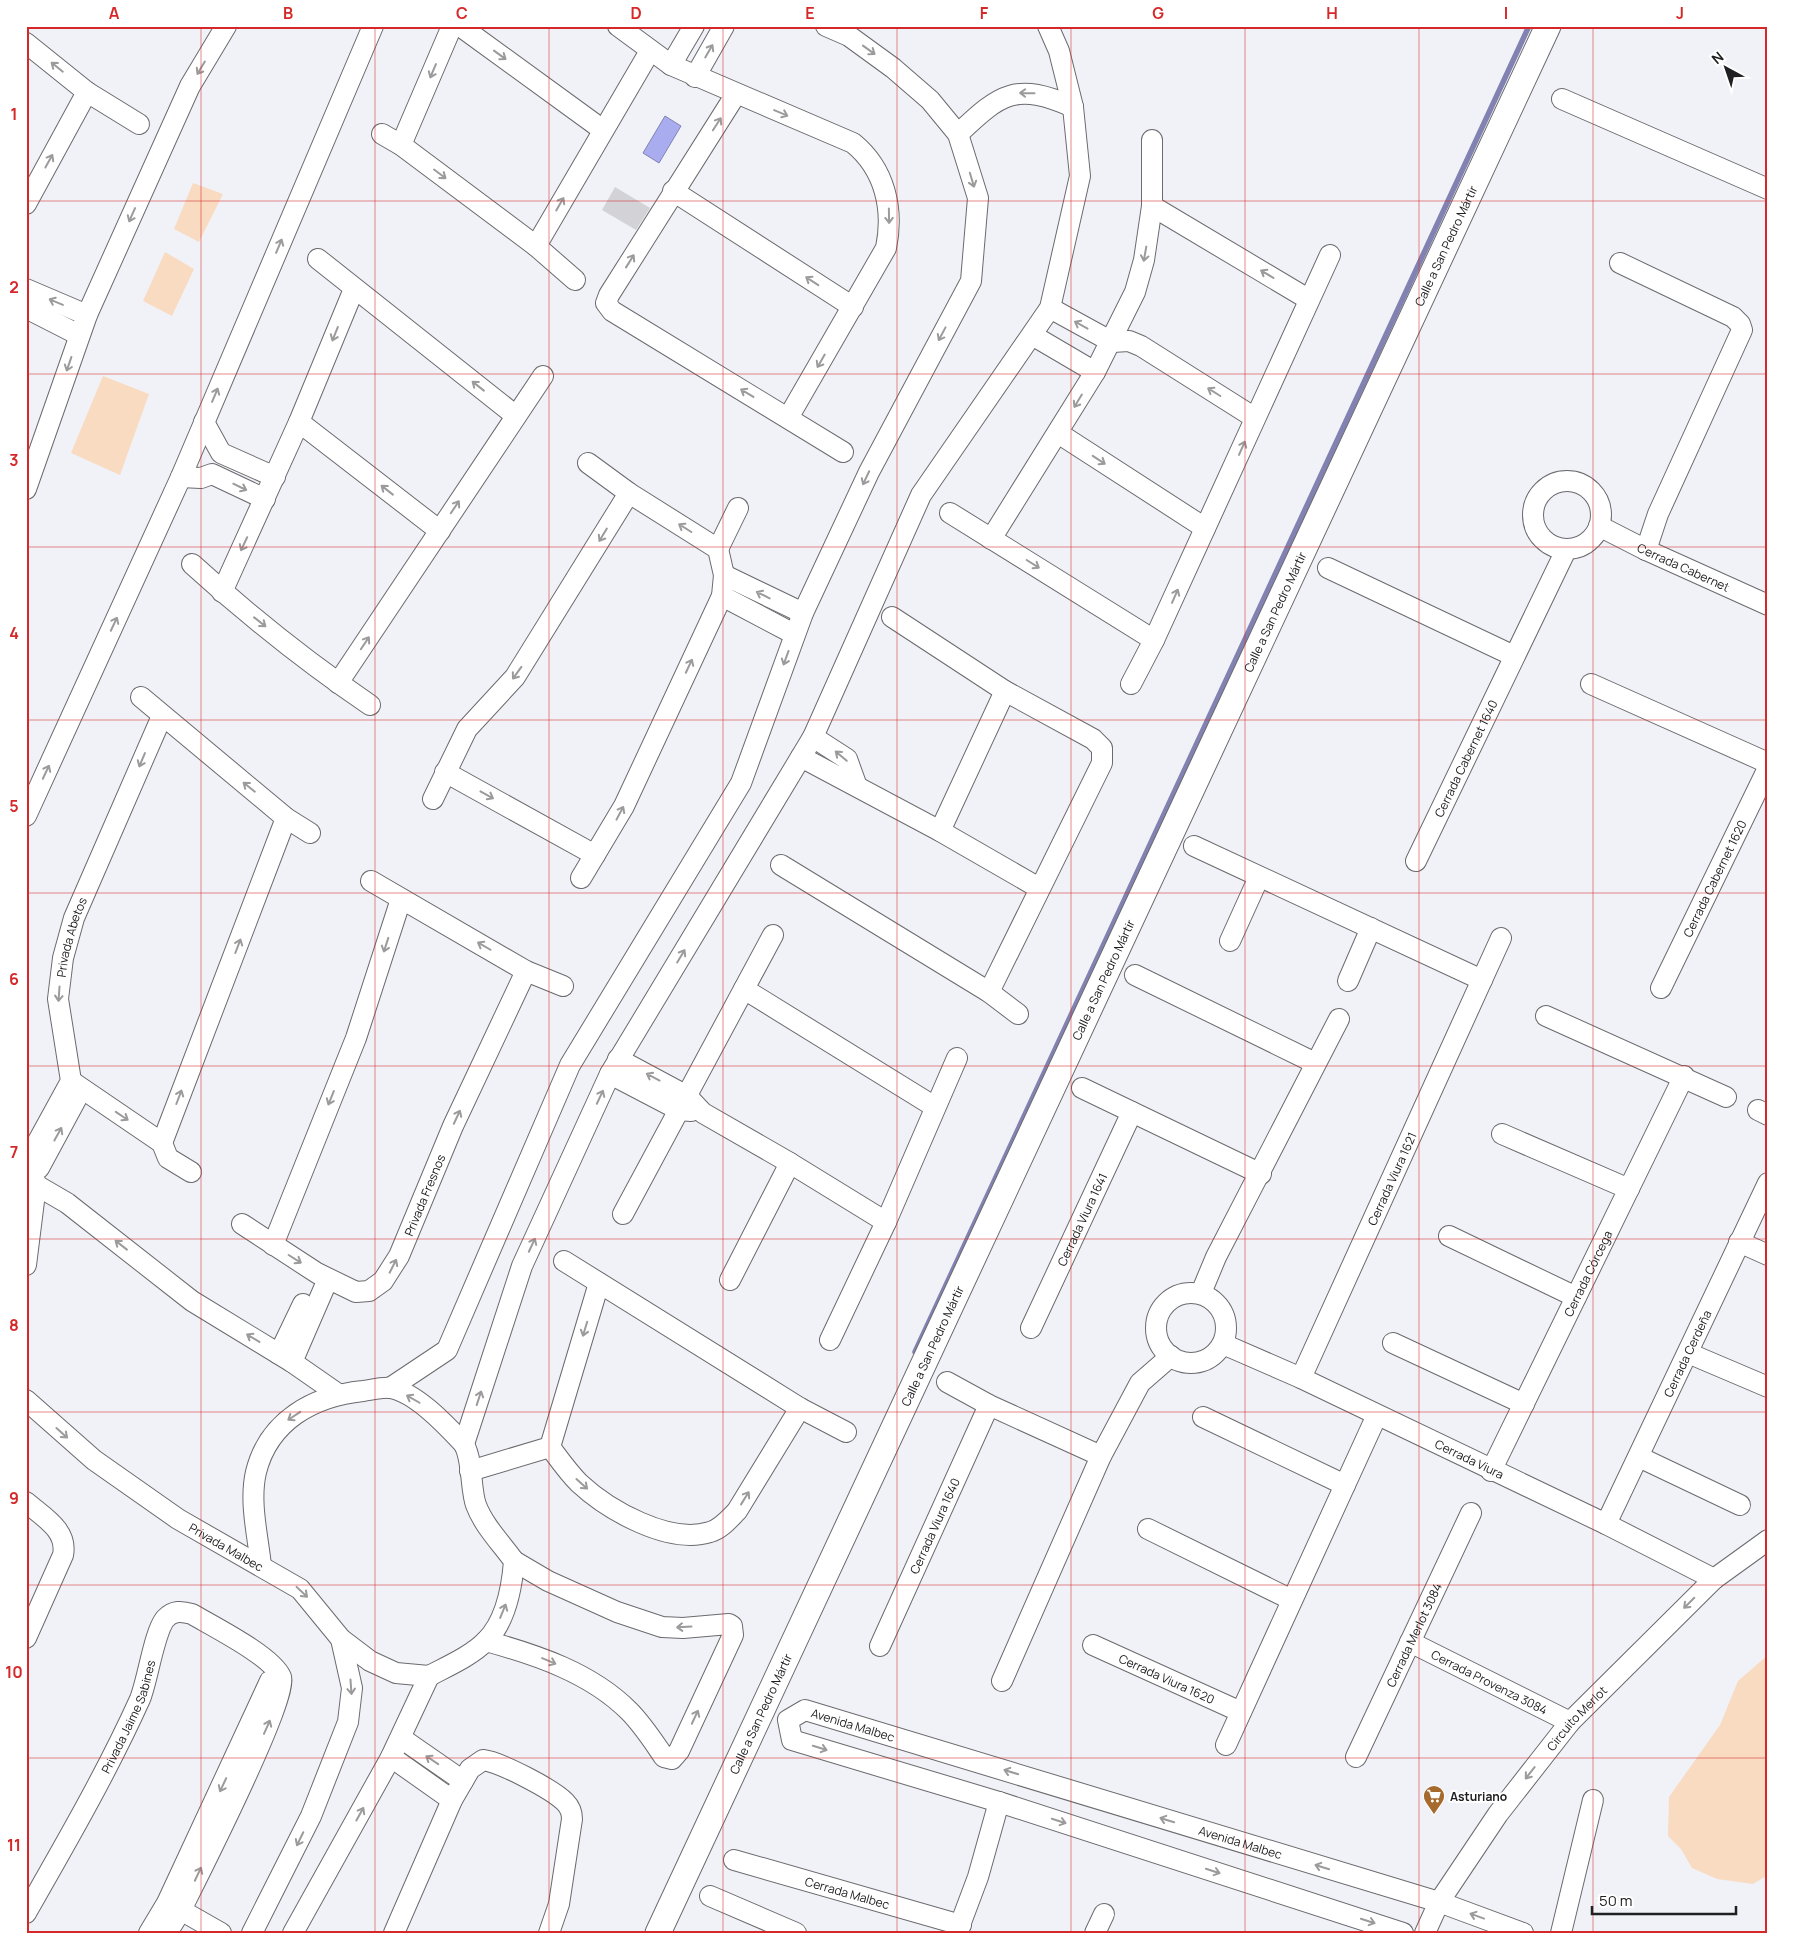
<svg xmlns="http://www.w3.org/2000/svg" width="1794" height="1959" font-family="Manrope,sans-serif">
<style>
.green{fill:#f9dbc1}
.water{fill:#aaacf0;stroke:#8182b2}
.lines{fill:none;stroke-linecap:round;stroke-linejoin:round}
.stream{stroke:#8182b2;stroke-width:5.5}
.building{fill:#d2d2d7}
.minor-casing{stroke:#6b6b6f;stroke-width:22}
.major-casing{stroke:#6b6b6f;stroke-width:27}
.minor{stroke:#fff;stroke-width:20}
.major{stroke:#fff;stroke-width:25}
.oneway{stroke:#9b9b9c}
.grid{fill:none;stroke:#d62828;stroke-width:1;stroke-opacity:0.55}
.labels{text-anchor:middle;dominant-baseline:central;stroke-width:4;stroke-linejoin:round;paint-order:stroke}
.street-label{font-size:12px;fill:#202022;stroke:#fff}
.poi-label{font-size:12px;font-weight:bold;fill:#202022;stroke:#fff;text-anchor:start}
.neatline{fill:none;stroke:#d62828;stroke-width:2}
.grid-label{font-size:16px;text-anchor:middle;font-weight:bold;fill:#d62828}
</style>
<rect width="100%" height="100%" fill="#f1f2f7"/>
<g class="green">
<path d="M193 183 223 194 199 242 174 229Z"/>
<path d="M165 252 194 269 172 316 143 301Z"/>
<path d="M103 376 149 394 120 475 71 453Z"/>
<path d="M1768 1655V1875L1753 1884 1717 1879 1692 1868 1681 1849 1668 1836 1669 1797 1720 1725 1738 1681Z"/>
</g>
<path class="water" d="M665 116 681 126 659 163 643 153Z"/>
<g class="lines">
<path class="stream" d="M915 1352 1529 26"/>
</g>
<path class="building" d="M615 187 650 208 636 230 602 210Z"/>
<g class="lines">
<g class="minor-casing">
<g id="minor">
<path d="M460 26 603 130"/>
<path d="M618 26 671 65 853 143C885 169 894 209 886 248L788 418"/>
<path d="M26 43 87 92 139 124"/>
<path d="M671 65 694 26"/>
<path d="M695 77 724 26"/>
<path d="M736 94 609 295 606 303 612 311 843 452"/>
<path d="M1562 99 1768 189"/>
<path d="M382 134 401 145 536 246 575 280"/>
<path d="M958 134C1001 93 1016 82 1073 107"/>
<path d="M401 145 452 26"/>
<path d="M673 191 853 307"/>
<path d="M26 204 87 92"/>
<path d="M1152 206 1308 299"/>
<path d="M536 246 650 51"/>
<path d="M318 259 516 416"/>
<path d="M1620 263 1733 317 1740 324 1742 330 1658 514 1646 550"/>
<path d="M26 289 87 315"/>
<path d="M26 308 79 335"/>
<path d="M1050 308 1112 342 1129 341 1141 346 1255 418"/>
<path d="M1032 335 1095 372"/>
<path d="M204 422 221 453 275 477"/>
<path d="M299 422 440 531"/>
<path d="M1058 433 1205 528"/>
<path d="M181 477 201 478 212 474 265 499"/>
<circle cx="1567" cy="515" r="34"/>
<path d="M26 489 87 315 190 86 226 26"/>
<path d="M950 513 1154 640"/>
<path id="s1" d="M1599 526 1646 550 1768 605"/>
<path d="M991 539 1095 372 1135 292 1144 260 1152 206V140"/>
<path d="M718 549 738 508"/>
<path d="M192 564C248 615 308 663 370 705"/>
<path d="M1328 568 1514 656"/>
<path d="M724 575 803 613"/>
<path d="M222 592 299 422 354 289"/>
<path d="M722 596 794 634"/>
<path d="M892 617 1005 691 1093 739 1102 748V763L989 992"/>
<path d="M338 683 543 376"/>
<path d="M1131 684 1154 640 1330 255"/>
<path d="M1591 684 1768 763"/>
<path d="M141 697 286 818 310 833"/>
<path d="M813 737 847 759 856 784"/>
<path d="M801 757 940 831 1039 888"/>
<path d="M445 772 595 855"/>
<path d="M433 799 467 729 515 677 629 493"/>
<path d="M26 816 181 477 373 26"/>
<path d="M940 831 1005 691"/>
<path d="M1194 846 1482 980"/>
<path id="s2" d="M1416 861 1566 550"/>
<path d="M781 865 989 992 1018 1014"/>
<path d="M581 878 624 806 722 596 724 575 718 549 629 493 588 463"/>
<path d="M371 881 526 971 563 986"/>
<path d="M1230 941 1259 877"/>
<path d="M1135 975 1315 1063"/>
<path d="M1348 981 1371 928"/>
<path id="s3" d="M1661 988 1768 768"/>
<path d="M744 989 935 1107"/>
<path d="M1546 1016 1726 1097"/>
<path d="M618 1059 687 1096 703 1113 790 1163 886 1222"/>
<path d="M610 1074 679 1110 691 1111"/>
<path d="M71 1081 162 1143 168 1158 191 1172"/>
<path d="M1082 1088 1261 1174"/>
<path d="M1758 1110 1768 1115"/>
<path d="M1502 1134 1629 1189"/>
<path d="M162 1143 286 818"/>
<path id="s4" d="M26 1163 71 1081 58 999 63 958 74 918 162 716"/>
<path d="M39 1168 80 1092"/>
<path d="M36 1185 67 1203 192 1301 292 1362 338 1394"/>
<path d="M623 1214 773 935"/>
<path id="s5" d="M242 1224 317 1273 356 1292 369 1291 383 1281 399 1256 453 1126 526 971"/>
<path d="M1449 1236 1576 1297"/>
<path d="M1739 1242 1768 1255"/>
<path d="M273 1245 356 1038 401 899"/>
<path d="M564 1261 800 1408 846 1432"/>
<path d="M26 1265 36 1185 33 1174"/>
<path d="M730 1280 790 1163"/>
<circle cx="1191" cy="1328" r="35"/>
<path d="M1201 1293 1216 1257 1339 1019"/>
<path id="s6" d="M1031 1328 1132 1112"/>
<path d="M830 1340 886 1222 957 1058"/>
<path d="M1393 1343 1524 1404"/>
<path id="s7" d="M1223 1344 1301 1378 1606 1524 1714 1579"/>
<path d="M1688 1353 1768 1387"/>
<path d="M279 1354 303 1304"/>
<path d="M292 1362 328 1279"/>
<path id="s8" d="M1301 1378 1501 938"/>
<path d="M947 1382 989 1405 1101 1456"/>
<path d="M390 1388 447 1350 570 1065 741 783 803 613 869 472 971 281 978 198 958 134 930 100 893 68 849 36 826 26"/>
<path id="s9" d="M26 1400 94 1460 178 1519 300 1589 341 1639 370 1661 396 1673 429 1676"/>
<path d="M1203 1417 1345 1485"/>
<path d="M464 1444 522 1266 610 1074 813 737 921 495 1050 308 1080 176 1073 107 1059 51 1048 26"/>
<path d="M550 1447C559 1459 568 1472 579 1483 608 1510 669 1545 710 1532 721 1529 729 1519 737 1511L800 1408"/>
<path d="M550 1447 599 1283"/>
<path d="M1639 1457 1740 1505"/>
<path d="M470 1471 550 1447"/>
<path id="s10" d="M1491 1471 1684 1076"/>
<path d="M26 1502C43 1517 68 1530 63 1555L26 1638"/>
<path id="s11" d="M1606 1524 1768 1183"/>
<path d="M1148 1529 1292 1600"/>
<path d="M261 1566C258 1536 249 1502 256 1472 269 1420 314 1396 363 1391 371 1390 382 1387 390 1388 415 1392 445 1424 462 1442 473 1454 470 1489 476 1505 484 1526 501 1543 514 1561 512 1587 506 1621 486 1641 471 1656 448 1666 429 1676"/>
<path d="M486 1641C537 1655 591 1673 629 1711 643 1725 653 1741 664 1757L672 1759 679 1751 733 1635 732 1626 729 1624 683 1628 662 1627 617 1612 548 1581 514 1561"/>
<path id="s12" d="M1410 1642 1570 1722"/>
<path id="s13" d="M1093 1645 1241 1712"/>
<path id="s14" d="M880 1646 989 1405"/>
<path d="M1002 1681 1101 1456 1140 1383 1171 1356"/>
<path d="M401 1738 463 1781"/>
<path d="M1226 1745 1377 1415"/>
<path d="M391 1757 452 1800"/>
<path id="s15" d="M1356 1757 1471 1513"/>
<path id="s16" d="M734 1860 961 1925"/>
<path d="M710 1896 796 1933"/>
<path d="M170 1904 221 1933"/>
<path id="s17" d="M26 1913C66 1843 107 1772 140 1699 148 1679 154 1633 165 1619 173 1610 182 1611 192 1614 214 1627 272 1656 281 1677 289 1697 196 1880 181 1910L167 1933"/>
<path d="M149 1933 167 1903 270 1681"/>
<path d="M252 1933 311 1816 348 1722 352 1688 341 1639"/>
<path d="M293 1933 391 1757 429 1676"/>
<path d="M394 1933 452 1800 470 1769 483 1760C500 1762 552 1789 565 1802 570 1807 572 1812 572 1819L559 1904 549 1933"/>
<path d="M957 1933 978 1877 999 1802"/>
<path d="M1095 1933 1104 1914"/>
<path id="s18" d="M1403 1933 999 1802 792 1740 788 1720 805 1710 1439 1902 1523 1933"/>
<path id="s19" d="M1425 1933 1439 1902 1498 1814 1570 1722 1714 1579 1768 1540"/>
<path d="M1561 1933 1593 1800"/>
</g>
</g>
<g class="major-casing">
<g id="major">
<path id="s20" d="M658 1933 1548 26"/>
</g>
</g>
<use href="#minor" class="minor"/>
<use href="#major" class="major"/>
</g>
<defs><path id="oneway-shaft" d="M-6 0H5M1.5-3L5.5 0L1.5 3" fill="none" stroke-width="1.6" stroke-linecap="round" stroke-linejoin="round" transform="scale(1.25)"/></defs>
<g class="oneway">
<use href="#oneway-shaft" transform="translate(869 50) rotate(36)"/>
<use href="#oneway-shaft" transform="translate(709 51) rotate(-60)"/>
<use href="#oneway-shaft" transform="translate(500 55) rotate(36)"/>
<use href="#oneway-shaft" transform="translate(57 67) rotate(-141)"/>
<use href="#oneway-shaft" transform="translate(201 68) rotate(121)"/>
<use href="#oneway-shaft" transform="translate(433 71) rotate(113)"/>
<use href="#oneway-shaft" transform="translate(1027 93) rotate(-179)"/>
<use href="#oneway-shaft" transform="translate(781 113) rotate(23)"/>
<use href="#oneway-shaft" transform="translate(717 124) rotate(-57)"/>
<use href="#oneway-shaft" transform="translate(49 161) rotate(-61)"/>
<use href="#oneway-shaft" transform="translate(440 174) rotate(37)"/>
<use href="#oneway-shaft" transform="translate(972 180) rotate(73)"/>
<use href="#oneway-shaft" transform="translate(560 204) rotate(-60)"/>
<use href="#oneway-shaft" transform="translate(132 215) rotate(114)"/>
<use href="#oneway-shaft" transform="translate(889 216) rotate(89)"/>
<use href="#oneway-shaft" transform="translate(279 246) rotate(-67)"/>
<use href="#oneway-shaft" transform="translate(1145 254) rotate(100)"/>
<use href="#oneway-shaft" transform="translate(630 261) rotate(-58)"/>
<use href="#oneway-shaft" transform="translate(1267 274) rotate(-149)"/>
<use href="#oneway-shaft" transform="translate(812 281) rotate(-147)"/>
<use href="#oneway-shaft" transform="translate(56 302) rotate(-157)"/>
<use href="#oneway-shaft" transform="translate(1081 325) rotate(-151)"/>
<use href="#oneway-shaft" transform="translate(335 334) rotate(112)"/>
<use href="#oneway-shaft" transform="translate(942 334) rotate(118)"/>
<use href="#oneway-shaft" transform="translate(821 361) rotate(120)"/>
<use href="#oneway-shaft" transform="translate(69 364) rotate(109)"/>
<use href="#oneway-shaft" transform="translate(478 386) rotate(-142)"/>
<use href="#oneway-shaft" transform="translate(1214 392) rotate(-148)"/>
<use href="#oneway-shaft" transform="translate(747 393) rotate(-149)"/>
<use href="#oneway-shaft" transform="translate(215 395) rotate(-67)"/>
<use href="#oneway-shaft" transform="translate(1078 401) rotate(121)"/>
<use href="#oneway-shaft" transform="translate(1242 448) rotate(-66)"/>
<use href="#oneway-shaft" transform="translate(1099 460) rotate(33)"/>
<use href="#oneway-shaft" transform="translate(866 478) rotate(115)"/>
<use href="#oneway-shaft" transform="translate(240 487) rotate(26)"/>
<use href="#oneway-shaft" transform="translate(387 490) rotate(-142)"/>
<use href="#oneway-shaft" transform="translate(455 507) rotate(-56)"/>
<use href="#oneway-shaft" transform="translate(685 528) rotate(-148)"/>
<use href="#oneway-shaft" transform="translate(603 535) rotate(121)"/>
<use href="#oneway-shaft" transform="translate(244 544) rotate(115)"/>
<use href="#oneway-shaft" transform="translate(1033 564) rotate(32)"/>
<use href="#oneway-shaft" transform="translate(763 595) rotate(-153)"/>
<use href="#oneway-shaft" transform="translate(1175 596) rotate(-66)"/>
<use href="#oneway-shaft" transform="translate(260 622) rotate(38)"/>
<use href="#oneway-shaft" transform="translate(114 624) rotate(-65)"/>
<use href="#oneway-shaft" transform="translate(365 643) rotate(-56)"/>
<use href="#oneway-shaft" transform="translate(786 658) rotate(110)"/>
<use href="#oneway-shaft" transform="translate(689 666) rotate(-65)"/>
<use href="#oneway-shaft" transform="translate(517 673) rotate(126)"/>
<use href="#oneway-shaft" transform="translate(841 756) rotate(-140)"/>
<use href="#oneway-shaft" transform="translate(142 760) rotate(113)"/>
<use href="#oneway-shaft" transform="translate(46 772) rotate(-65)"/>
<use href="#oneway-shaft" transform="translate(249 787) rotate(-141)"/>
<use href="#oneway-shaft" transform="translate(487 795) rotate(29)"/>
<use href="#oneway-shaft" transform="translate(620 813) rotate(-62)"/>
<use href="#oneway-shaft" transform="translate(386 945) rotate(108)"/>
<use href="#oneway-shaft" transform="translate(238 946) rotate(-69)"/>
<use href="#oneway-shaft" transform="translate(484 946) rotate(-150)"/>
<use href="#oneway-shaft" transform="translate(681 956) rotate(-59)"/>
<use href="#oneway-shaft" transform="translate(59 994) rotate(94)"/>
<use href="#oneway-shaft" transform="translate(653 1077) rotate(-152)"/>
<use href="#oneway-shaft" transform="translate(179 1097) rotate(-69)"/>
<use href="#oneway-shaft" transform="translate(600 1097) rotate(-65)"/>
<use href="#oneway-shaft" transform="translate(331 1098) rotate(112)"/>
<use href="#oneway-shaft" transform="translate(122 1116) rotate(34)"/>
<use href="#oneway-shaft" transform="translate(457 1117) rotate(-65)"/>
<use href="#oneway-shaft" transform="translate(58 1134) rotate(-61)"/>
<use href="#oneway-shaft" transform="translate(121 1245) rotate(-142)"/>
<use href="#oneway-shaft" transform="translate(532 1245) rotate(-65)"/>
<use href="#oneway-shaft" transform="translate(295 1259) rotate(32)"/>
<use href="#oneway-shaft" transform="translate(393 1266) rotate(-63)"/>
<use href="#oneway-shaft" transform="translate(585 1329) rotate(107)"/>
<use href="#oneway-shaft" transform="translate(253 1338) rotate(-149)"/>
<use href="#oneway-shaft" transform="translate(479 1398) rotate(-72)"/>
<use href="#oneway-shaft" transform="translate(413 1399) rotate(-150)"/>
<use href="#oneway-shaft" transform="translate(294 1416) rotate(146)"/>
<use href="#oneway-shaft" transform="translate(62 1433) rotate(42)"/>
<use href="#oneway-shaft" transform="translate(582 1484) rotate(42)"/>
<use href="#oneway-shaft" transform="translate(745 1498) rotate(-58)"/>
<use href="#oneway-shaft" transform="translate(302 1592) rotate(43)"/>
<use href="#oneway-shaft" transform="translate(1689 1603) rotate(135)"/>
<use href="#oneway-shaft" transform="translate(503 1611) rotate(-68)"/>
<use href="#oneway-shaft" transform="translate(684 1627) rotate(177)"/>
<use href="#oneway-shaft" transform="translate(549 1661) rotate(23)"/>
<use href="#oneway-shaft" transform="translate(351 1687) rotate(86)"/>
<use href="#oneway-shaft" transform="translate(695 1717) rotate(-65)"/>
<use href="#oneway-shaft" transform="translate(267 1727) rotate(-66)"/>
<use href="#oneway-shaft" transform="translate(820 1748) rotate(17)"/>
<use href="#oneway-shaft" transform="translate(432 1760) rotate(-146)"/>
<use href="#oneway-shaft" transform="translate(1011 1772) rotate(-163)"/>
<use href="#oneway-shaft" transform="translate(1530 1773) rotate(128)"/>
<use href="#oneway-shaft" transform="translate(223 1785) rotate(115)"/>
<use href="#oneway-shaft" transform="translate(360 1814) rotate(-61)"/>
<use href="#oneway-shaft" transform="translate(1167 1820) rotate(-163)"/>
<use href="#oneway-shaft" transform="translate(1059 1821) rotate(18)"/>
<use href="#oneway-shaft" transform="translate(300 1839) rotate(116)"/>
<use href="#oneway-shaft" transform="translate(1322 1867) rotate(-163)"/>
<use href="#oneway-shaft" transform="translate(1213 1871) rotate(18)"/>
<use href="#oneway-shaft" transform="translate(198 1874) rotate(-65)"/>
<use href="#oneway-shaft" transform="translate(1477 1916) rotate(-160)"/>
<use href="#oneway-shaft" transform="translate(1368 1921) rotate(18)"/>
</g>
<path class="grid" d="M201 26V1933M375 26V1933M549 26V1933M723 26V1933M897 26V1933M1071 26V1933M1245 26V1933M1419 26V1933M1593 26V1933M26 201H1768M26 374H1768M26 547H1768M26 720H1768M26 893H1768M26 1066H1768M26 1239H1768M26 1412H1768M26 1585H1768M26 1758H1768"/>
<defs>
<g id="supermarket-pin" transform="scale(1.125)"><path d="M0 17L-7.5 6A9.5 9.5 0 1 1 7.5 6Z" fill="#a66a2d" stroke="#fff"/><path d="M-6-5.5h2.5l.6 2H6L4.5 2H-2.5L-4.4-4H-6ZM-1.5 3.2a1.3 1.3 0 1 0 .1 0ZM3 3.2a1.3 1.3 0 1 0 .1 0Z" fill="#fff"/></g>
</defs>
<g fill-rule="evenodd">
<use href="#supermarket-pin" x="1434" y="1796"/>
</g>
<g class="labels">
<g class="street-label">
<text stroke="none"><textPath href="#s20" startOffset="1862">Calle a San Pedro Mártir</textPath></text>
<text stroke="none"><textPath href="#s1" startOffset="94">Cerrada Cabernet</textPath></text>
<text stroke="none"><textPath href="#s20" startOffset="1458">Calle a San Pedro Mártir</textPath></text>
<text stroke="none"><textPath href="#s2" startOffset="114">Cerrada Cabernet 1640</textPath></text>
<text stroke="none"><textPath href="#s3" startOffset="122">Cerrada Cabernet 1620</textPath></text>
<text stroke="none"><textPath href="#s4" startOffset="240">Privada Abetos</textPath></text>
<text stroke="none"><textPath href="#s20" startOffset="1052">Calle a San Pedro Mártir</textPath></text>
<text stroke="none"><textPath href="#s8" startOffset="219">Cerrada Viura 1621</textPath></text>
<text stroke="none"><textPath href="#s5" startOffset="259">Privada Fresnos</textPath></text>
<text stroke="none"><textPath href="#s6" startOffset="120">Cerrada Viura 1641</textPath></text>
<text stroke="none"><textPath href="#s10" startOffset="220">Cerrada Córcega</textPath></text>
<text stroke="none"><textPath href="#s20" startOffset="648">Calle a San Pedro Mártir</textPath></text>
<text stroke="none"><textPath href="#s11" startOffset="189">Cerrada Cerdeña</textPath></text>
<text stroke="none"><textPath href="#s7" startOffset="272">Cerrada Viura</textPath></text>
<text stroke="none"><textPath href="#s14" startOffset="132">Cerrada Viura 1640</textPath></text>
<text stroke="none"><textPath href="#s9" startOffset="249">Privada Malbec</textPath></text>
<text stroke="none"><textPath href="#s15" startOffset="135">Cerrada Merlot 3084</textPath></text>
<text stroke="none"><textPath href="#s13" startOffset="81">Cerrada Viura 1620</textPath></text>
<text stroke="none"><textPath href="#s12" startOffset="89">Cerrada Provenza 3084</textPath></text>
<text stroke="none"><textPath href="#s20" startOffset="242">Calle a San Pedro Mártir</textPath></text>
<text stroke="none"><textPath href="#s17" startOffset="222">Privada Jaime Sabines</textPath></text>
<text stroke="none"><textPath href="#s19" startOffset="264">Circuito Merlot</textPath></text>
<text stroke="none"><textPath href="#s18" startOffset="731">Avenida Malbec</textPath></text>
<text stroke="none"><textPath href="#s18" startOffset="1136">Avenida Malbec</textPath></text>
<text stroke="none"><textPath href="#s16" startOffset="118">Cerrada Malbec</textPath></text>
</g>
<g class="poi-label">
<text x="1450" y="1796">Asturiano</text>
</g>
</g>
<rect width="1794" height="1959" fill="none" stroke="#ffffff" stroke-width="55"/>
<g transform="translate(1726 68) rotate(320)" stroke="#ffffff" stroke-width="4" paint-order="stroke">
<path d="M0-4L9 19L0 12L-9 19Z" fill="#202022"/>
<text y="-8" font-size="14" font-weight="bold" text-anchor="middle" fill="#202022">N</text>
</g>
<path d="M1592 1906v8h144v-8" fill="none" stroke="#202022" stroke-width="2.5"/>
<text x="1599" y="1906" font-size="15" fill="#202022" stroke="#ffffff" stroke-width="4" paint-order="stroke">50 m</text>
<rect x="28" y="28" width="1738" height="1904" class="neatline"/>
<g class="grid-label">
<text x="114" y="19">A</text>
<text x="288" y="19">B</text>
<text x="462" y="19">C</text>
<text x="636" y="19">D</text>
<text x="810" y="19">E</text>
<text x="984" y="19">F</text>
<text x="1158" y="19">G</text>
<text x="1332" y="19">H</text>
<text x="1506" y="19">I</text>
<text x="1680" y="19">J</text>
<text x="14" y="120">1</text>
<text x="14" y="293">2</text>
<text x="14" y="466">3</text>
<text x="14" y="639">4</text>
<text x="14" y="812">5</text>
<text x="14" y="985">6</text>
<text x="14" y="1158">7</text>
<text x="14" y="1331">8</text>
<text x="14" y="1504">9</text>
<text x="14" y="1678">10</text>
<text x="14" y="1851">11</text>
</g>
</svg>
